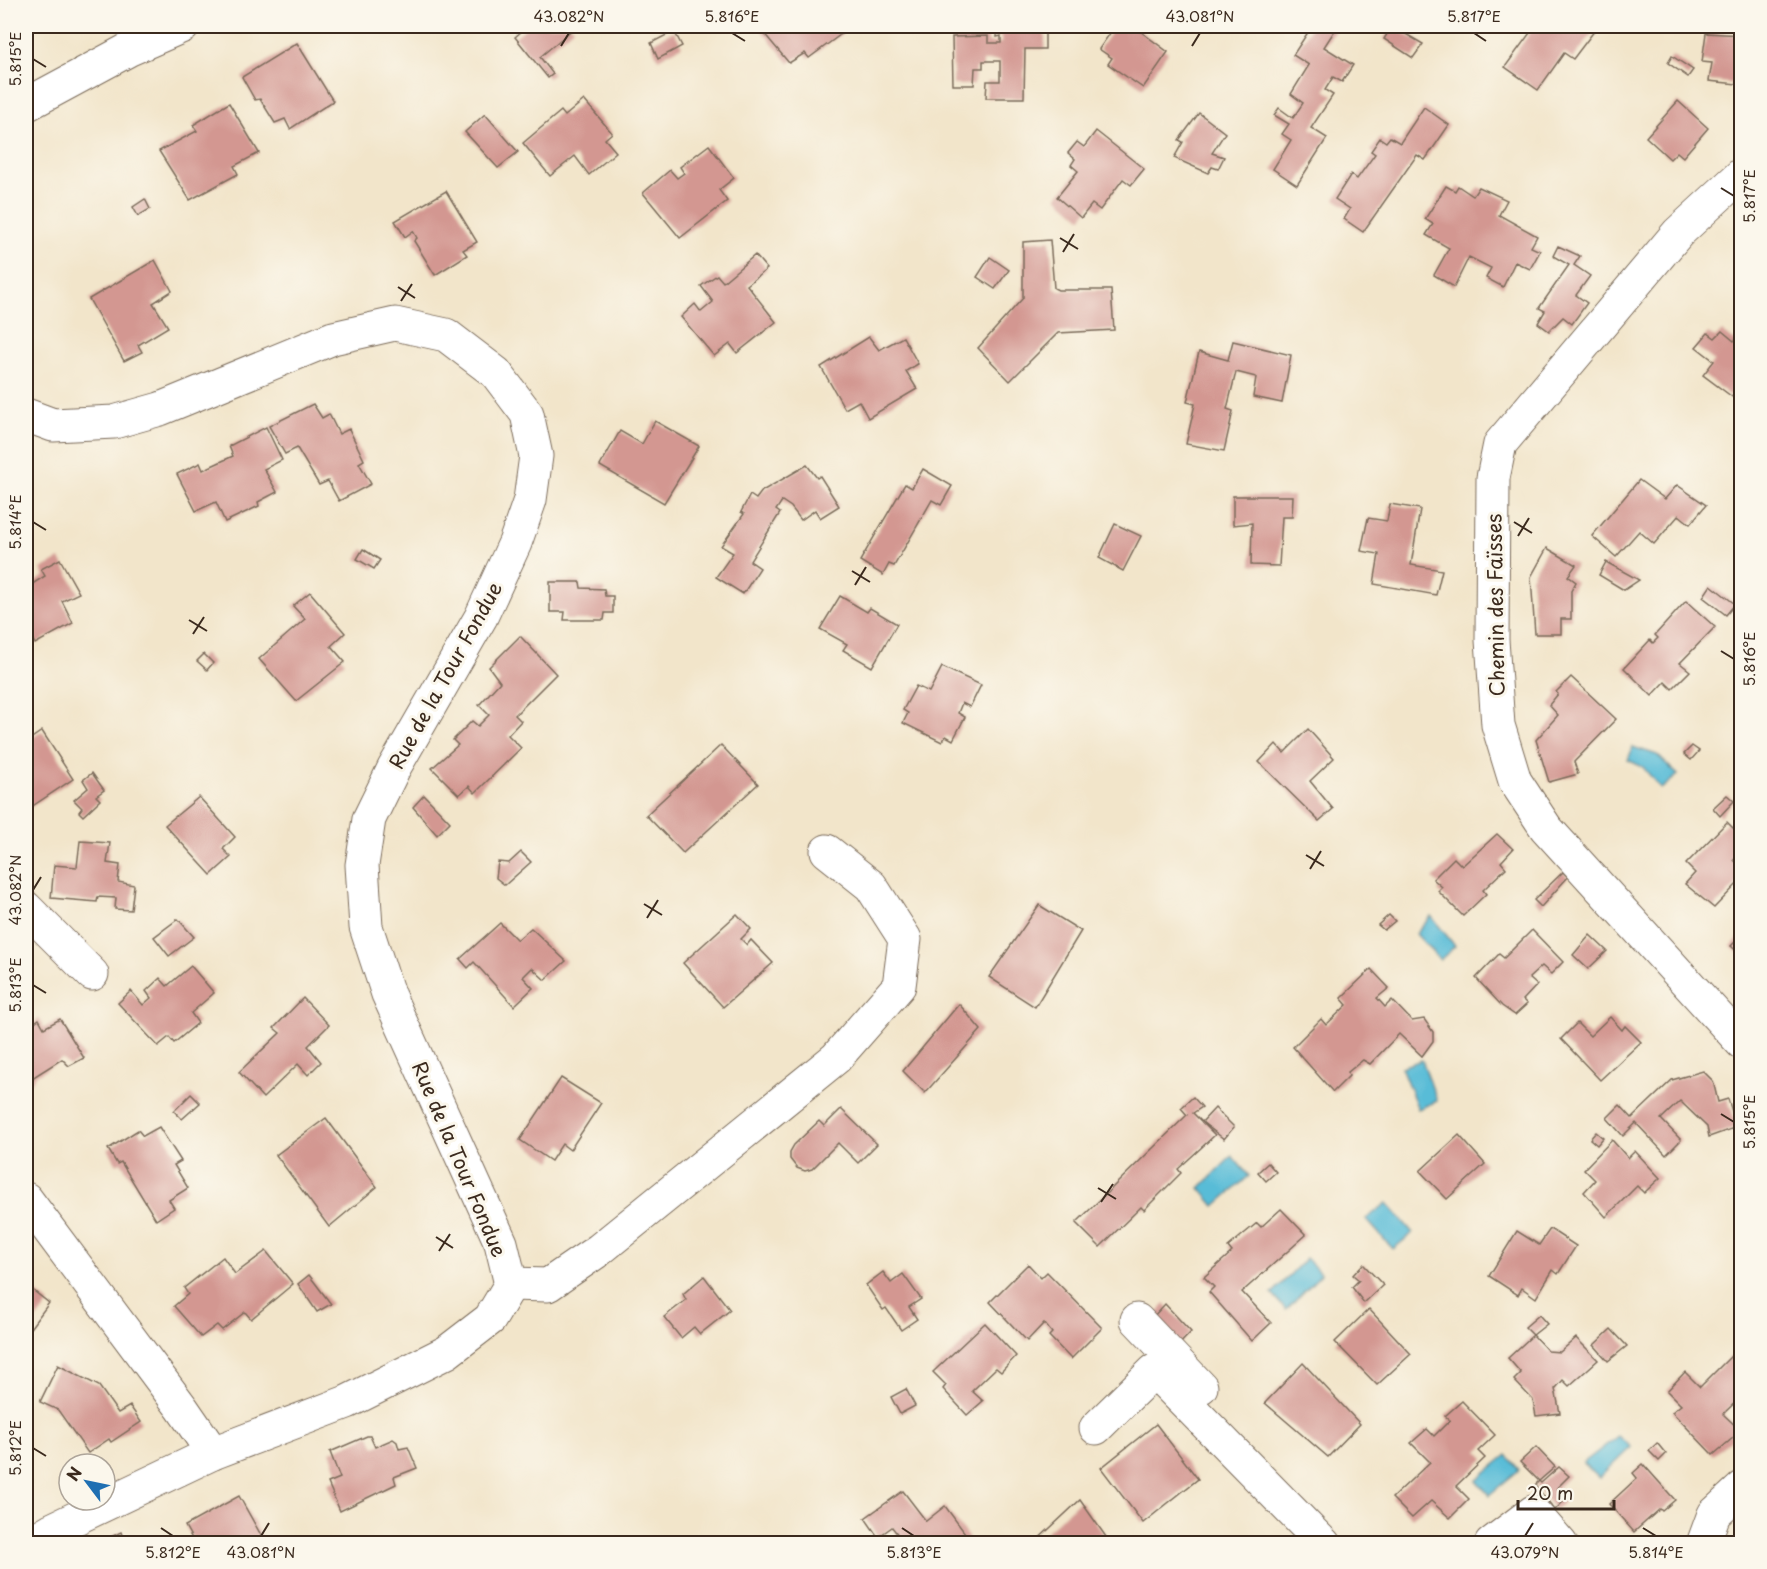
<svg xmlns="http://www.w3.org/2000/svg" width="1767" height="1569" font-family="'Playpen Sans',sans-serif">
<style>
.water{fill:#59bcd7;stroke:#4a737a;stroke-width:1.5}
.building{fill:#d39791}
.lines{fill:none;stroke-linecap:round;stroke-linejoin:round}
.minor-casing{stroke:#7b6b5a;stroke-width:35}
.minor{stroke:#fff;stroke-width:33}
.ticks{fill:none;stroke:#3b2a1e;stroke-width:2}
.labels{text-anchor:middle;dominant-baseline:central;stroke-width:6;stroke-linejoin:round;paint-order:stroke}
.street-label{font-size:20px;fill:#3b2a1e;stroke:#fbf7ec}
.neatline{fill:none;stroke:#3b2a1e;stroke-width:2}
.ticks-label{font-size:15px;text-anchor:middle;fill:#3b2a1e}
</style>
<rect width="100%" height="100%" fill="#fbf7ec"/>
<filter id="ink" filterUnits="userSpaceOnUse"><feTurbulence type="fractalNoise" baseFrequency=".0167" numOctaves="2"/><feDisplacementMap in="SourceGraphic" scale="12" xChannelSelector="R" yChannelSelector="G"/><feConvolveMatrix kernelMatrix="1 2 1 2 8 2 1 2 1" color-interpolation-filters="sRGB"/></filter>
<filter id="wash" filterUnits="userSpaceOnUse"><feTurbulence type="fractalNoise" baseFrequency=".008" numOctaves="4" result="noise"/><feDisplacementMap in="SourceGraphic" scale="24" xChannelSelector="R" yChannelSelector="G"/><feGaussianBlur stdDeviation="1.35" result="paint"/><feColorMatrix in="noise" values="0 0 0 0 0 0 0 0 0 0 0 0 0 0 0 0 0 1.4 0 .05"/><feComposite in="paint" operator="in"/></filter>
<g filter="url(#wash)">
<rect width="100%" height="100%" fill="#f2e5ca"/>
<g class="water">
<path d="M1633 747 1657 755 1678 775 1661 789 1643 767 1628 760Z"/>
<path d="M1431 916 1455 946 1440 960 1416 934Z"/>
<path d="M1422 1060 1437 1101 1418 1109 1401 1067Z"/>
<path d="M1232 1156 1249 1176 1215 1206 1200 1188Z"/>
<path d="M1387 1203 1413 1233 1393 1249 1366 1219Z"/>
<path d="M1306 1258 1321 1274 1286 1310 1272 1294Z"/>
<path d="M1618 1436 1631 1447 1599 1478 1583 1463Z"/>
<path d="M1507 1455 1519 1470 1489 1495 1476 1480Z"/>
</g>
<g id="blocks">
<g class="building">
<path d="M528 26H572L574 28 540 57 553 74 548 78 515 37Z"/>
<path d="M758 26H845L848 29 809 58 805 53 789 63Z"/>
<path d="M997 26H1045V49H1025L1024 98H986L987 81H1000V61H983V68H975L974 85H953L952 37 988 36V43H1001V36L997 37Z"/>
<path d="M1115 26H1133L1168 52 1143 88 1108 64 1112 58 1099 49Z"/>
<path d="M1312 26H1327L1335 30 1324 47 1353 65 1342 82 1333 77 1325 90 1333 95 1311 128 1327 138 1297 185 1273 169 1291 140 1282 134 1289 124 1274 115 1279 108 1293 118 1303 103 1291 94 1309 65 1293 55Z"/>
<path d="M1392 26 1423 44 1413 58 1384 39Z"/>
<path d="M1535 26H1598L1573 59 1564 53 1538 90 1505 67Z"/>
<path d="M674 31 682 46 658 59 651 43Z"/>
<path d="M1706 33 1742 35V74H1737V84L1709 81 1712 63 1702 62Z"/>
<path d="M297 43 333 101 290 129 285 119 275 123 260 99 255 100 242 77Z"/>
<path d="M1672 56 1693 70 1688 77 1668 63Z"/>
<path d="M584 100 612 133 605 139 616 152 589 175 575 156 550 176 523 143 561 111 565 116Z"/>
<path d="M1678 101 1708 128 1683 157 1677 152 1670 159 1646 137Z"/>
<path d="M229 103 259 153 234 166 238 174 190 200 159 151 197 131 193 125Z"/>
<path d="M1424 107 1449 125 1425 160 1417 155 1363 232 1344 219 1350 209 1335 199 1351 174 1357 179 1375 154 1371 151 1380 138 1386 142 1390 137 1400 143Z"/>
<path d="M1199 113 1225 133 1212 153 1224 157 1218 169 1212 167 1208 173 1174 158 1183 142 1179 140Z"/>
<path d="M485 114 518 152 498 168 465 132Z"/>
<path d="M1096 131 1144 169 1131 185 1123 179 1100 210 1092 204 1081 218 1057 197 1078 171 1071 165 1075 159 1068 153 1077 142 1084 147Z"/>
<path d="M709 145 734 178 719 190 727 201 680 238 643 193 670 170 677 178 684 173 680 167Z"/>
<path d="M1446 186 1455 191 1458 186 1473 196 1479 187 1507 200 1499 215 1537 236 1531 247 1540 251 1530 269 1515 262 1503 287 1486 278 1491 268 1469 257 1454 287 1434 275 1449 248 1426 235 1433 224 1425 219Z"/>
<path d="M446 191 477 242 463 250 467 255 435 275 414 241 417 238 413 231 405 237 395 221Z"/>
<path d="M145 199 150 209 138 216 133 207Z"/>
<path d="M1050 240 1054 288 1058 290H1111L1114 330 1058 333 1010 381 978 348 1023 298V242Z"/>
<path d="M1558 246 1580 256 1574 265 1590 276 1576 295 1587 303 1572 324 1563 317 1549 331 1538 323 1545 311 1539 308 1569 265 1553 256Z"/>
<path d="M755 255 767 269 747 285 776 322 737 353 730 344 714 356 681 317 695 304 701 312 713 302 701 286 717 275 723 282Z"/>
<path d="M990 257 1009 270 995 289 977 277Z"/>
<path d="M155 260 172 291 153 303 168 327 138 345 142 352 124 361 89 299Z"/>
<path d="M1722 331 1734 341 1738 337 1742 340V390L1735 399 1703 375 1714 361 1696 347 1708 333 1715 338Z"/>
<path d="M869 337 879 350 903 337 918 364 906 371 917 389 868 418 859 401 845 409 821 367Z"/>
<path d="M1233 341 1291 355 1282 403 1253 397 1256 377 1236 372 1227 409 1233 411 1224 451 1186 444 1195 404 1187 402 1199 352 1228 360Z"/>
<path d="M313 404 322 418 329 414 339 434 349 429 364 460 359 463 371 484 339 501 328 481 319 485 297 448 285 454 269 426Z"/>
<path d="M655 421 699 446 664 503 600 466 620 431 642 444Z"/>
<path d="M266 427 282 460 264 469 277 492 258 502 259 506 225 522 216 502 196 511 177 474 200 463 203 470 233 456 229 446Z"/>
<path d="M807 465 817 478 820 476 839 506 820 518 815 510 801 520 791 507 782 501 776 510 780 513 750 561 760 568 743 594 716 577 733 553 721 546 744 514 741 512 750 495 756 499 762 491Z"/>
<path d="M923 469 952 486 941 505 932 500 894 566 889 564 883 575 860 561 905 484 912 488Z"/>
<path d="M1639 480 1665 499 1677 485 1706 505 1690 524 1679 515 1654 544 1639 531 1616 557 1592 536Z"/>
<path d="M1233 496H1293L1292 517H1282L1279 566 1251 565 1252 523 1233 525Z"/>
<path d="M1390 504 1420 509 1411 565 1442 570 1436 595 1374 584 1379 554 1361 551 1368 518 1387 521Z"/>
<path d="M1115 524 1141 536 1123 571 1099 558Z"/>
<path d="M1547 548 1576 565 1568 576 1576 582 1571 591V619H1561V634H1535L1531 577Z"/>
<path d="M363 549 380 560 374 569 357 559Z"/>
<path d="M60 559 79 593 62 601 73 623 35 644 26 627V588L45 576 41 569Z"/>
<path d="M1606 562 1639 580 1624 590 1599 575Z"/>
<path d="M550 582H580L581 588 604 589 605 596H613V613H605L604 620H564L565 612H550Z"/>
<path d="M1711 585 1735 604 1726 615 1703 597Z"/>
<path d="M310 592 345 633 331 646 345 662 296 701 259 659 305 619 293 606Z"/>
<path d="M840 596 867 612 870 608 897 624 872 667 843 650 847 644 820 629Z"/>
<path d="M1686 601 1715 627 1680 663 1690 671 1672 689 1665 682 1652 696 1624 668 1650 640 1653 643 1658 638 1655 635Z"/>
<path d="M520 636 556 674 515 715 521 721 508 735 521 748 475 793 469 786 459 795 432 768 458 745 453 740 472 721 478 726 489 715 479 705 500 682 489 667Z"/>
<path d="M204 654 213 663 207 670 197 661Z"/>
<path d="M942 667 981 685 970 707 962 703 958 713 965 717 953 740 946 736 942 742 903 723 908 713 903 710 916 686 929 692Z"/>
<path d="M1571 677 1616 719 1574 762 1578 774 1549 782 1536 740 1558 715 1549 705 1558 694 1556 692Z"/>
<path d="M1308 729 1334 758 1310 781 1333 809 1319 821 1259 762 1276 744 1284 753Z"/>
<path d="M42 731 73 779 28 809 26 806V742Z"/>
<path d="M721 745 758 784 683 853 646 815Z"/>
<path d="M1692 746 1699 751 1691 760 1684 754Z"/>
<path d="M92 773 104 790 96 796 100 800 83 816 79 812 82 808 74 800 88 788 83 780Z"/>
<path d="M424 795 450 822 437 835 413 807Z"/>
<path d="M1727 795 1734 801 1720 816 1713 808Z"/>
<path d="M199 797 235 837 223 849 231 857 211 875 165 825Z"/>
<path d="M1727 822 1742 837V851L1734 860 1742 868V879L1714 908 1685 884 1695 873 1686 864Z"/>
<path d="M1497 834 1513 849 1501 862 1506 868 1483 890 1486 894 1463 916 1438 891 1442 887 1433 879 1454 858 1462 866Z"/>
<path d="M80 841 110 843 107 863 120 865 118 882 134 885 131 910 115 909 116 898 98 897 97 902 51 898 54 865 77 867Z"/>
<path d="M521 852 531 862 505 885 496 878 498 862 509 863Z"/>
<path d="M1563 872 1568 877 1541 907 1534 900Z"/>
<path d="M1039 905 1081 931 1035 1007 989 977Z"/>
<path d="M737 914 751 929 741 939 747 945 751 940 773 963 723 1007 683 963Z"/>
<path d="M1389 915 1395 921 1384 930 1378 925Z"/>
<path d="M178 919 194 937 169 956 154 937Z"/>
<path d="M500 923 517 940 531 928 566 961 545 980 532 968 523 977 533 988 514 1006 474 962 468 968 460 959Z"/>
<path d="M1532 930 1563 962 1551 974 1542 966 1529 978 1537 985 1523 1000 1527 1004 1515 1015 1502 1006 1476 978 1499 954 1504 958Z"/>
<path d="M1590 935 1607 951 1588 969 1573 955Z"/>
<path d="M1742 935V956L1731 946Z"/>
<path d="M191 966 214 993 191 1013 198 1023 174 1043 169 1037 158 1046 118 1003 131 991 143 1005 151 998 146 991 160 978 167 986Z"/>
<path d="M1371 969 1389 988 1377 998 1385 1007 1392 1000 1412 1021 1424 1019 1433 1032V1041L1422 1056 1399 1034 1370 1064 1363 1060 1348 1072 1349 1076 1333 1092 1293 1047 1321 1019 1326 1025 1347 1005 1341 998Z"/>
<path d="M303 998 329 1025 308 1046 321 1062 308 1075 298 1064 263 1098 239 1072 280 1033 274 1028Z"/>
<path d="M959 1004 981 1030 925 1093 903 1071Z"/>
<path d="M1610 1017 1622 1030 1625 1026 1641 1042 1600 1080 1561 1039 1577 1023 1590 1036Z"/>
<path d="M39 1019 44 1028 60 1019 84 1058 69 1066 62 1059 35 1076 26 1090V1028Z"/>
<path d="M1703 1071 1713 1081 1718 1102 1728 1099 1737 1127 1709 1137 1707 1127 1680 1101 1661 1119 1681 1140 1666 1155 1636 1123 1623 1136 1607 1118 1620 1105 1632 1118 1672 1080Z"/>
<path d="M561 1078 601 1103 570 1150 562 1144 551 1161 520 1140Z"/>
<path d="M191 1094 200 1103 182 1119 174 1111Z"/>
<path d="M1193 1097 1202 1107 1193 1113 1215 1135 1178 1169 1181 1173 1144 1210 1141 1207 1100 1247 1076 1223 1187 1115 1181 1108Z"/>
<path d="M1215 1108 1234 1127 1224 1139 1202 1122Z"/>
<path d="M841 1109 877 1144 858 1163 838 1143 812 1169 805 1171 797 1168 790 1159V1152L794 1145 819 1121 824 1126Z"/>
<path d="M326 1118 377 1187 329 1227 276 1155Z"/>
<path d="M159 1127 181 1161 174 1165 188 1188 169 1200 174 1208 156 1220 121 1162 117 1164 108 1149 138 1130 143 1136Z"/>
<path d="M1596 1132 1603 1138 1597 1145 1590 1139Z"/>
<path d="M1459 1135 1485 1164 1447 1199 1420 1171Z"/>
<path d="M1612 1140 1628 1158 1635 1151 1660 1178 1644 1193 1637 1186 1606 1217 1584 1192 1595 1180 1584 1169Z"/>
<path d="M1268 1163 1276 1172 1266 1181 1258 1172Z"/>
<path d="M1281 1209 1306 1235 1242 1292 1271 1323 1252 1341 1209 1292 1214 1287 1204 1277 1232 1252 1228 1247 1257 1223 1261 1227Z"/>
<path d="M1550 1229 1576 1246 1558 1274 1553 1270 1536 1298 1522 1288 1518 1295 1489 1276 1517 1231 1539 1245Z"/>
<path d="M266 1251 293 1284 251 1319 245 1312 222 1330 217 1325 201 1337 174 1306 188 1294 184 1288 223 1257 235 1274Z"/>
<path d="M1028 1264 1041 1278 1047 1272 1102 1328 1071 1359 1049 1336 1052 1333 1044 1323 1027 1341 990 1302Z"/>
<path d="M1363 1264 1383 1285 1364 1303 1352 1287 1359 1280 1353 1275Z"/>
<path d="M883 1272 891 1283 903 1274 921 1299 909 1307 917 1319 901 1330 886 1308 883 1310 866 1285Z"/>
<path d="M309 1275 331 1304 317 1312 298 1284Z"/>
<path d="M704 1276 730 1310 700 1334 694 1327 681 1338 664 1317 686 1300 683 1294Z"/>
<path d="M26 1285 49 1303 28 1331 26 1329Z"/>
<path d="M1165 1304 1191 1332 1178 1346 1152 1318Z"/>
<path d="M1369 1309 1411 1354 1377 1385 1335 1342Z"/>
<path d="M1539 1315 1547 1324 1533 1335 1525 1327Z"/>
<path d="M985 1323 1016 1356 1001 1372 996 1368 972 1391 983 1401 967 1415 943 1389 946 1385 933 1372Z"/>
<path d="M1611 1329 1627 1346 1608 1361 1594 1345Z"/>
<path d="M1533 1335 1548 1351 1560 1352 1576 1338 1598 1360 1569 1386 1563 1380 1555 1389 1560 1413 1536 1416 1533 1400 1514 1380 1521 1373 1508 1358Z"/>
<path d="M1736 1351 1742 1357V1396L1723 1414 1741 1431 1713 1455 1672 1412 1681 1405 1667 1391 1685 1372 1700 1387Z"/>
<path d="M1303 1363 1360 1424 1328 1457 1265 1403Z"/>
<path d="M58 1365 99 1386 118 1413 130 1406 141 1422 111 1442 109 1439 88 1453 58 1410 40 1402Z"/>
<path d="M906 1389 915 1406 900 1414 891 1397Z"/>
<path d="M1462 1401 1495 1435 1478 1451 1485 1458 1456 1486 1469 1499 1450 1518 1431 1501 1412 1518 1392 1498 1430 1462 1411 1443 1427 1429 1434 1436 1450 1420 1445 1416Z"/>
<path d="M1156 1424 1198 1479 1143 1523 1101 1468Z"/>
<path d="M367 1436H370L375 1447 393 1439 397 1442 399 1449 408 1447 417 1468 394 1477 396 1484 340 1511 328 1483 340 1478 330 1452Z"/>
<path d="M1657 1443 1666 1454 1659 1461 1649 1451Z"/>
<path d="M1536 1447 1555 1467 1539 1481 1541 1483 1559 1467 1569 1476 1557 1488 1567 1498 1555 1510 1535 1485 1539 1481 1520 1462Z"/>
<path d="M1643 1464 1675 1500 1662 1511 1660 1509 1634 1532 1609 1504 1637 1478 1633 1473Z"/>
<path d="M903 1491 926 1521 945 1506 973 1544H905L892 1527 878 1537 865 1518Z"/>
<path d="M239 1496 266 1544H195L185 1526Z"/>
<path d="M1080 1500 1111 1544H1033Z"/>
<path d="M121 1532 124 1541 111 1544 109 1538Z"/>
</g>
</g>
</g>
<g filter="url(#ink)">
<use href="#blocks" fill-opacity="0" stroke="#7b6b5a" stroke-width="1.5"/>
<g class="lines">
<g class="minor-casing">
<g id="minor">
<path d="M26 105 128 50 183 26"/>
<path d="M1742 174 1678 233 1500 444 1493 478 1492 640 1498 725 1515 781 1546 828 1742 1043"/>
<path d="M26 415 53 425 114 422 160 409 333 338 395 324 446 335 496 373 527 414 536 456 530 500 515 543 481 617 394 768 369 819 362 865 366 927 388 994 501 1243 511 1284 490 1319 447 1352 347 1402 213 1453 51 1530 27 1544"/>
<path d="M26 908 92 974"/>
<path d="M26 1199 182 1408 213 1453"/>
<path d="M511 1284 548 1285 599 1250 836 1058 899 986 905 939 871 886 827 851"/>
<path d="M1137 1320 1201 1387"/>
<path d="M1096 1428 1154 1371 1324 1544"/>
<path d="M1491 1544 1533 1512 1561 1544"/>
<path d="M1703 1544 1714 1514 1742 1488"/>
</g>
</g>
<use href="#minor" class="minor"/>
</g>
</g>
<path class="ticks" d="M732 33 745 41M1474 33 1486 41M561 46 569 33M1192 46 1200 33M33 59 46 67M1721 188 1734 196M1060 238 1078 249M1063 252 1074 234M398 287 415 298M401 301 412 284M33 522 46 530M1514 522 1532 533M1518 536 1529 518M852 571 870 582M855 585 866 567M189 620 207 631M193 634 204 617M1721 651 1734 659M1306 855 1324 866M1310 869 1321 851M33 890 41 877M644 904 662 915M647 918 658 900M33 985 46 993M1721 1114 1734 1122M1098 1188 1116 1199M1101 1202 1113 1184M436 1237 453 1248M439 1251 450 1234M33 1448 46 1456M161 1528 173 1536M902 1528 914 1536M1643 1528 1656 1536M261 1536 269 1523M1525 1536 1533 1523"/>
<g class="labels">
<g class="street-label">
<text transform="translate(1495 605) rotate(-91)">Chemin des Faïsses</text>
<text transform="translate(445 675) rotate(-61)">Rue de la Tour Fondue</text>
<text transform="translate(460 1159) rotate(67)">Rue de la Tour Fondue</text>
</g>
</g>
<rect width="1767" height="1569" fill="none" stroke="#fbf7ec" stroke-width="66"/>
<g transform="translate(87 1482) rotate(302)"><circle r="28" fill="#fbf7ec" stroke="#aea59a" stroke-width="1.5"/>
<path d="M0-4.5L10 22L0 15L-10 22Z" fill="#1f6fb2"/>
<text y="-9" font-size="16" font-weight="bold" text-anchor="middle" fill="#3b2a1e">N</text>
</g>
<path d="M1518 1500v9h96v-9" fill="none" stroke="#3b2a1e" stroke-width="3"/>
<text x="1527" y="1500" font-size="18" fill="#3b2a1e" stroke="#fbf7ec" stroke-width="4.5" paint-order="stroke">20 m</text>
<rect x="33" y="33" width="1701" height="1503" class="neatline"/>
<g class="ticks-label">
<text x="569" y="22">43.082°N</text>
<text x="732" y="22">5.816°E</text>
<text x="1200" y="22">43.081°N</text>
<text x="1474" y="22">5.817°E</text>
<text transform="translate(16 59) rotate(-90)" y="5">5.815°E</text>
<text transform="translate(1750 196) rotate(-90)" y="5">5.817°E</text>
<text transform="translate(16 522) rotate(-90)" y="5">5.814°E</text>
<text transform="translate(1750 659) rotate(-90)" y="5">5.816°E</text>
<text transform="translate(16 890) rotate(-90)" y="5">43.082°N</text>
<text transform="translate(16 985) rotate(-90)" y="5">5.813°E</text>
<text transform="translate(1750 1122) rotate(-90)" y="5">5.815°E</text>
<text transform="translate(16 1448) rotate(-90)" y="5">5.812°E</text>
<text x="173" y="1558">5.812°E</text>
<text x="261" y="1558">43.081°N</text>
<text x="914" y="1558">5.813°E</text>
<text x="1525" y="1558">43.079°N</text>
<text x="1656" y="1558">5.814°E</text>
</g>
</svg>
